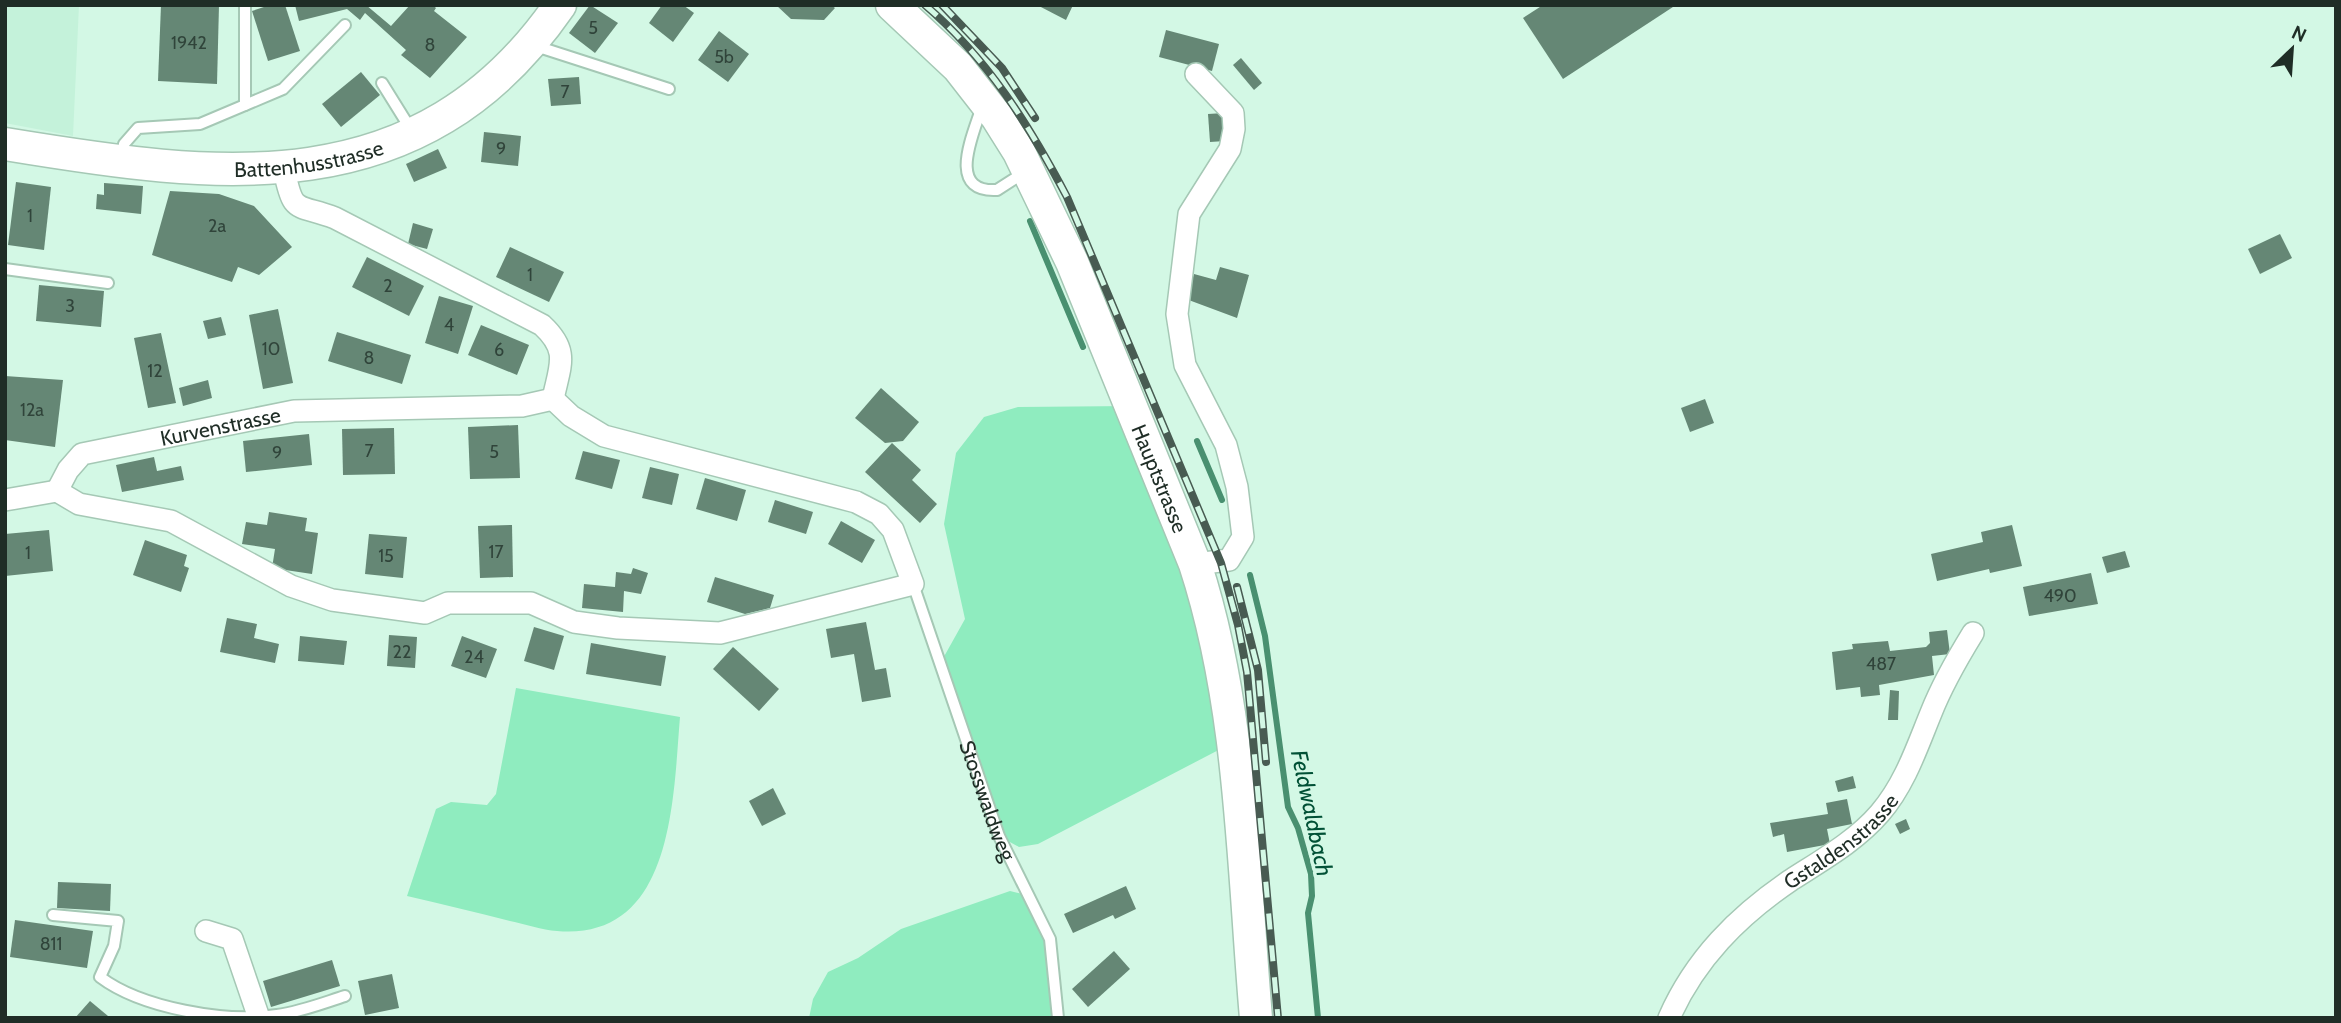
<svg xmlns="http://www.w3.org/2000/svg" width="2341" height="1023" font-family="Cabin,sans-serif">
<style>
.built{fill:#c4f2da}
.green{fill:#8fecbf}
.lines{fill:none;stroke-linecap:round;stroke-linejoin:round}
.stream{stroke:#499070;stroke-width:6}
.building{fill:#658775}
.lane-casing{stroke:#a5c8b5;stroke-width:14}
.street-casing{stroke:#a5c8b5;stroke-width:24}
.secondary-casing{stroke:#a5c8b5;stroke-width:35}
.lane{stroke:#fff;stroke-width:10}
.street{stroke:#fff;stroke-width:21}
.secondary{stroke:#fff;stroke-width:32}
.rail-casing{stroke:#485b52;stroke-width:8}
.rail{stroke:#d3f8e5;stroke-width:5;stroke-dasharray:16;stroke-linecap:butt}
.labels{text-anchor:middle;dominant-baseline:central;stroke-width:7;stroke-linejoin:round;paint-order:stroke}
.number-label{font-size:18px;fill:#30443a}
.street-label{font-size:21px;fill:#1f2d26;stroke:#d3f8e5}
.water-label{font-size:23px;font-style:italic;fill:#005035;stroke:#d3f8e5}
</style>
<rect width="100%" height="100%" fill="#d3f8e5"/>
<path class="built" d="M5 5H79L73 136 5 123Z"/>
<g class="green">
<path d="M1131 406 1175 516 1232 743 1038 844 1019 847 999 836 941 662 965 619 944 524 956 453 984 417 1018 407Z"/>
<path d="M516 688 680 717C673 799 674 941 557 931 542 930 525 924 510 921 476 912 441 904 407 896L436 809 451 802 487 805 496 794Z"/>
<path d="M1010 891 1027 895 1050 939 1058 1018H809L813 999 828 972 858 958 901 929Z"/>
</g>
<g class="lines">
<g class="stream">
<path d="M1030 221 1083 347"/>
<path d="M1197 441 1222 500"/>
<path d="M1250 575 1265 636 1288 807 1298 828 1311 874 1312 896 1308 913 1318 1018"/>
</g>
</g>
<g class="building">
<path d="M161 5H219L217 84 158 81Z"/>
<path d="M270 5H285L300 51 268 61 252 11Z"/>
<path d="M295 5H366L391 26 410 5H433L436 8 434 11 467 37 430 78 401 55 406 50 365 13 360 20 347 9 299 21Z"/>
<path d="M590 5 618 23 595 53 569 33Z"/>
<path d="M662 5H683L694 13 673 42 649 23Z"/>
<path d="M776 5H831L835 8 824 20 791 19Z"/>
<path d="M1037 5H1073L1066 20Z"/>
<path d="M1543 5H1676L1563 79 1523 18Z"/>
<path d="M1166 30 1219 44 1212 71 1159 57Z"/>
<path d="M719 31 749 54 728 82 698 60Z"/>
<path d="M1241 58 1262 83 1254 90 1233 65Z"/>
<path d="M361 72 380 95 341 127 322 104Z"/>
<path d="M579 77 581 104 551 106 548 79Z"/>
<path d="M1224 113 1225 141 1210 142 1208 114Z"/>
<path d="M484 132 521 136 518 166 481 162Z"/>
<path d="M438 149 447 168 414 182 406 164Z"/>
<path d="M16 182 51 187 44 250 8 245Z"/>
<path d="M104 183 143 186 141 214 96 209 97 194 104 195Z"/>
<path d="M170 191 219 194 254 206 292 247 259 275 238 267 232 282 152 255Z"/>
<path d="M413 223 433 229 427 249 408 244Z"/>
<path d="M2280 234 2292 258 2260 274 2248 249Z"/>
<path d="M510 247 564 272 549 302 496 277Z"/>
<path d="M367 257 424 286 409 316 352 287Z"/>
<path d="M1220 267 1249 275 1237 318 1186 299 1194 274 1216 280Z"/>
<path d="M39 285 104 291 101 327 36 321Z"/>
<path d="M439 296 473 306 458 354 425 343Z"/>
<path d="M278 309 293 383 263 389 249 315Z"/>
<path d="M221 317 226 335 208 339 203 321Z"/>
<path d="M481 325 529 345 517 375 468 355Z"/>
<path d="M337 332 411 355 402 384 328 361Z"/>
<path d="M161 333 176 403 148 408 134 338Z"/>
<path d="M5 376 63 380 55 447 5 440Z"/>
<path d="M208 380 212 398 183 406 179 388Z"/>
<path d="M881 388 919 422 903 441 885 443 855 418Z"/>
<path d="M1705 399 1714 423 1690 432 1681 408Z"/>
<path d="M518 425 520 478 470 479 468 427Z"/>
<path d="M394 428 395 474 343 475 342 429Z"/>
<path d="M309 434 312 465 246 472 243 441Z"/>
<path d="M892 443 921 470 912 480 937 504 920 523 865 472Z"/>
<path d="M583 451 620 460 612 489 575 479Z"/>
<path d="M154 457 157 471 181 466 184 480 122 492 116 465Z"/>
<path d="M650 467 679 474 672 505 642 498Z"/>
<path d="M705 478 746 490 737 521 696 509Z"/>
<path d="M775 500 813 512 806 534 768 522Z"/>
<path d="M269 512 307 518 305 531 318 533 312 574 272 568 275 549 242 544 246 522 267 525Z"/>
<path d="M841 521 875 540 862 563 828 544Z"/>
<path d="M512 525 513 577 480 578 478 526Z"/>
<path d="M2012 525 2022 566 1990 573 1989 569 1937 581 1931 554 1983 542 1981 532Z"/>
<path d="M49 530 53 571 5 576V534Z"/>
<path d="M369 534 407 537 403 578 365 574Z"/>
<path d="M145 540 187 555 184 566 189 568 181 592 133 575Z"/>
<path d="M2125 551 2130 567 2107 573 2102 557Z"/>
<path d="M633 568 648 573 641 594 624 591 623 612 582 608 584 584 615 587 616 572 631 574Z"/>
<path d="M2091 573 2098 604 2029 616 2023 587Z"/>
<path d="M715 577 774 595 770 608 745 614 707 602Z"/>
<path d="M227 618 257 624 254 638 279 644 275 663 220 652Z"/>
<path d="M866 622 875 670 886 668 891 697 862 702 854 654 831 658 826 629Z"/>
<path d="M534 627 564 636 554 670 524 661Z"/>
<path d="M1947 630 1950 654 1932 656 1934 675 1879 685 1880 695 1861 697 1860 687 1836 690 1832 652 1853 649 1852 644 1888 641 1890 651 1926 647 1930 643 1929 632Z"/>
<path d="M389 635 417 637 415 668 387 666Z"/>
<path d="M300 636 347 641 344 665 298 661Z"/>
<path d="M462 636 497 649 486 678 451 666Z"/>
<path d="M591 643 666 656 661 686 586 674Z"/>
<path d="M733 647 779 689 759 711 713 669Z"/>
<path d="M1890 690 1899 691 1898 720H1888Z"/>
<path d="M1853 776 1856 788 1838 792 1835 781Z"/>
<path d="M773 788 786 814 762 826 749 801Z"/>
<path d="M1847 799 1852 824 1827 829 1830 844 1787 852 1784 834 1773 837 1770 823 1828 814 1826 803Z"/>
<path d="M1906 819 1910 829 1900 834 1895 824Z"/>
<path d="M58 882 111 884 110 911 57 908Z"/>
<path d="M1126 886 1136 909 1115 919 1113 915 1073 933 1064 914Z"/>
<path d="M15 920 93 931 87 968 10 957Z"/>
<path d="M1114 951 1130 969 1088 1007 1072 989Z"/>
<path d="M332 960 340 986 271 1007 263 981Z"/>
<path d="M392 974 399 1008 365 1015 358 981Z"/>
<path d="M90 1001 108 1016 107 1018H75Z"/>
</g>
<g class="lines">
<g class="lane-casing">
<g id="lane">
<path d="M534 41 545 49 669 89"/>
<path d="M382 83 410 128"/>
<path d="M245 105V5"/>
<path d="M982 106C975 131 944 193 997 190L1025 172"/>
<path d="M122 159 124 144 138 128 200 124 283 89 345 25"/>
<path d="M5 269 108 283"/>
<path id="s1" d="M913 584 999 836 1050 939 1058 1018"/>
<path d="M53 915 118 921 114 946 100 977C141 1008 226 1023 277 1015 300 1012 323 1003 345 996"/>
</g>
</g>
<g class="street-casing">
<g id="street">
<path d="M284 169C293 216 296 203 335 218L542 325C570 351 560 365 553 399"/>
<path d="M57 491 79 504 171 521 291 586 332 600 425 613 448 603H531L574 622 618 628 720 633 913 584 893 530 879 514 856 502 604 436 571 416 553 399"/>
<path id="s2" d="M57 491 68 470 82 454 294 411 522 406 553 399"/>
<path d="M5 500 57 491"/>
<path d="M1195 564 1229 560 1243 537 1237 487 1226 445 1185 365 1177 314 1189 214 1230 149 1234 129 1233 113 1196 74"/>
<path d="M206 931 232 939 259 1018"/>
<path id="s3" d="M1669 1018C1695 959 1738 916 1791 880 1822 860 1856 841 1880 813 1905 784 1917 747 1931 713 1942 685 1957 659 1973 633"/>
</g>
</g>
<g class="secondary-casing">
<g id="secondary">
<path id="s4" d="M892 5 958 67 997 117 1019 152 1072 262 1195 564C1242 707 1243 867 1256 1018"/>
<path id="s5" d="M5 144C218 179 420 208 560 5"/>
</g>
</g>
<use href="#lane" class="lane"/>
<use href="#street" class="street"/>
<use href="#secondary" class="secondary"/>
<g class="rail-casing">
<g id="rail">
<path d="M925 5C988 59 1029 125 1067 197L1221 563 1238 625 1247 672 1278 1018"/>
<path d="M942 5 1002 68 1035 118"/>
<path d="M1237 587 1258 670 1266 762"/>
</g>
</g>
<use href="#rail" class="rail"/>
</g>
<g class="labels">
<g class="number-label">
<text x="593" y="28">5</text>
<text x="189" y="43">1942</text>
<text x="430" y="45">8</text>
<text x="724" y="57">5b</text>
<text x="565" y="92">7</text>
<text x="501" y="149">9</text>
<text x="30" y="216">1</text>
<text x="217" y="226">2a</text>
<text x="530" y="275">1</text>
<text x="388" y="286">2</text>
<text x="70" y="306">3</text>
<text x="449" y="325">4</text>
<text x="271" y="349">10</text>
<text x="499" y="350">6</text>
<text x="369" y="358">8</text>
<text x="155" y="371">12</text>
<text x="32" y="410">12a</text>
<text x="369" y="451">7</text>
<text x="494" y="452">5</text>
<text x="277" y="453">9</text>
<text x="496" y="552">17</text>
<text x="28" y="553">1</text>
<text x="386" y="556">15</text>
<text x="2060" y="596">490</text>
<text x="402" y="652">22</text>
<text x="474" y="657">24</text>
<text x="1881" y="664">487</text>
<text x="51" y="944">811</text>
</g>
<g class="street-label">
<text stroke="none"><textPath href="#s5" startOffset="306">Battenhusstrasse</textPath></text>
<text stroke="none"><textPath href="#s2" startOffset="186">Kurvenstrasse</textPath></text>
<text stroke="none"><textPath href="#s4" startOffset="551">Hauptstrasse</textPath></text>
<text stroke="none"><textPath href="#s1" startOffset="229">Stosswaldweg</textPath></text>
<text stroke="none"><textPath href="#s3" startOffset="250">Gstaldenstrasse</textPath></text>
</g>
<g class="water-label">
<text transform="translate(1312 813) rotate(78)">Feldwaldbach</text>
</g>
</g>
<rect width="2341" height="1023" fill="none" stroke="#1f2d26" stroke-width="14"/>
<g transform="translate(2292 49) rotate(25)" stroke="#d3f8e5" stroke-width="5" paint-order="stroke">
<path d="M0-5L12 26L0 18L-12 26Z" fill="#1f2d26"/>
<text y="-10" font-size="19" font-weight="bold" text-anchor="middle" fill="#1f2d26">N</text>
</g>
</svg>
